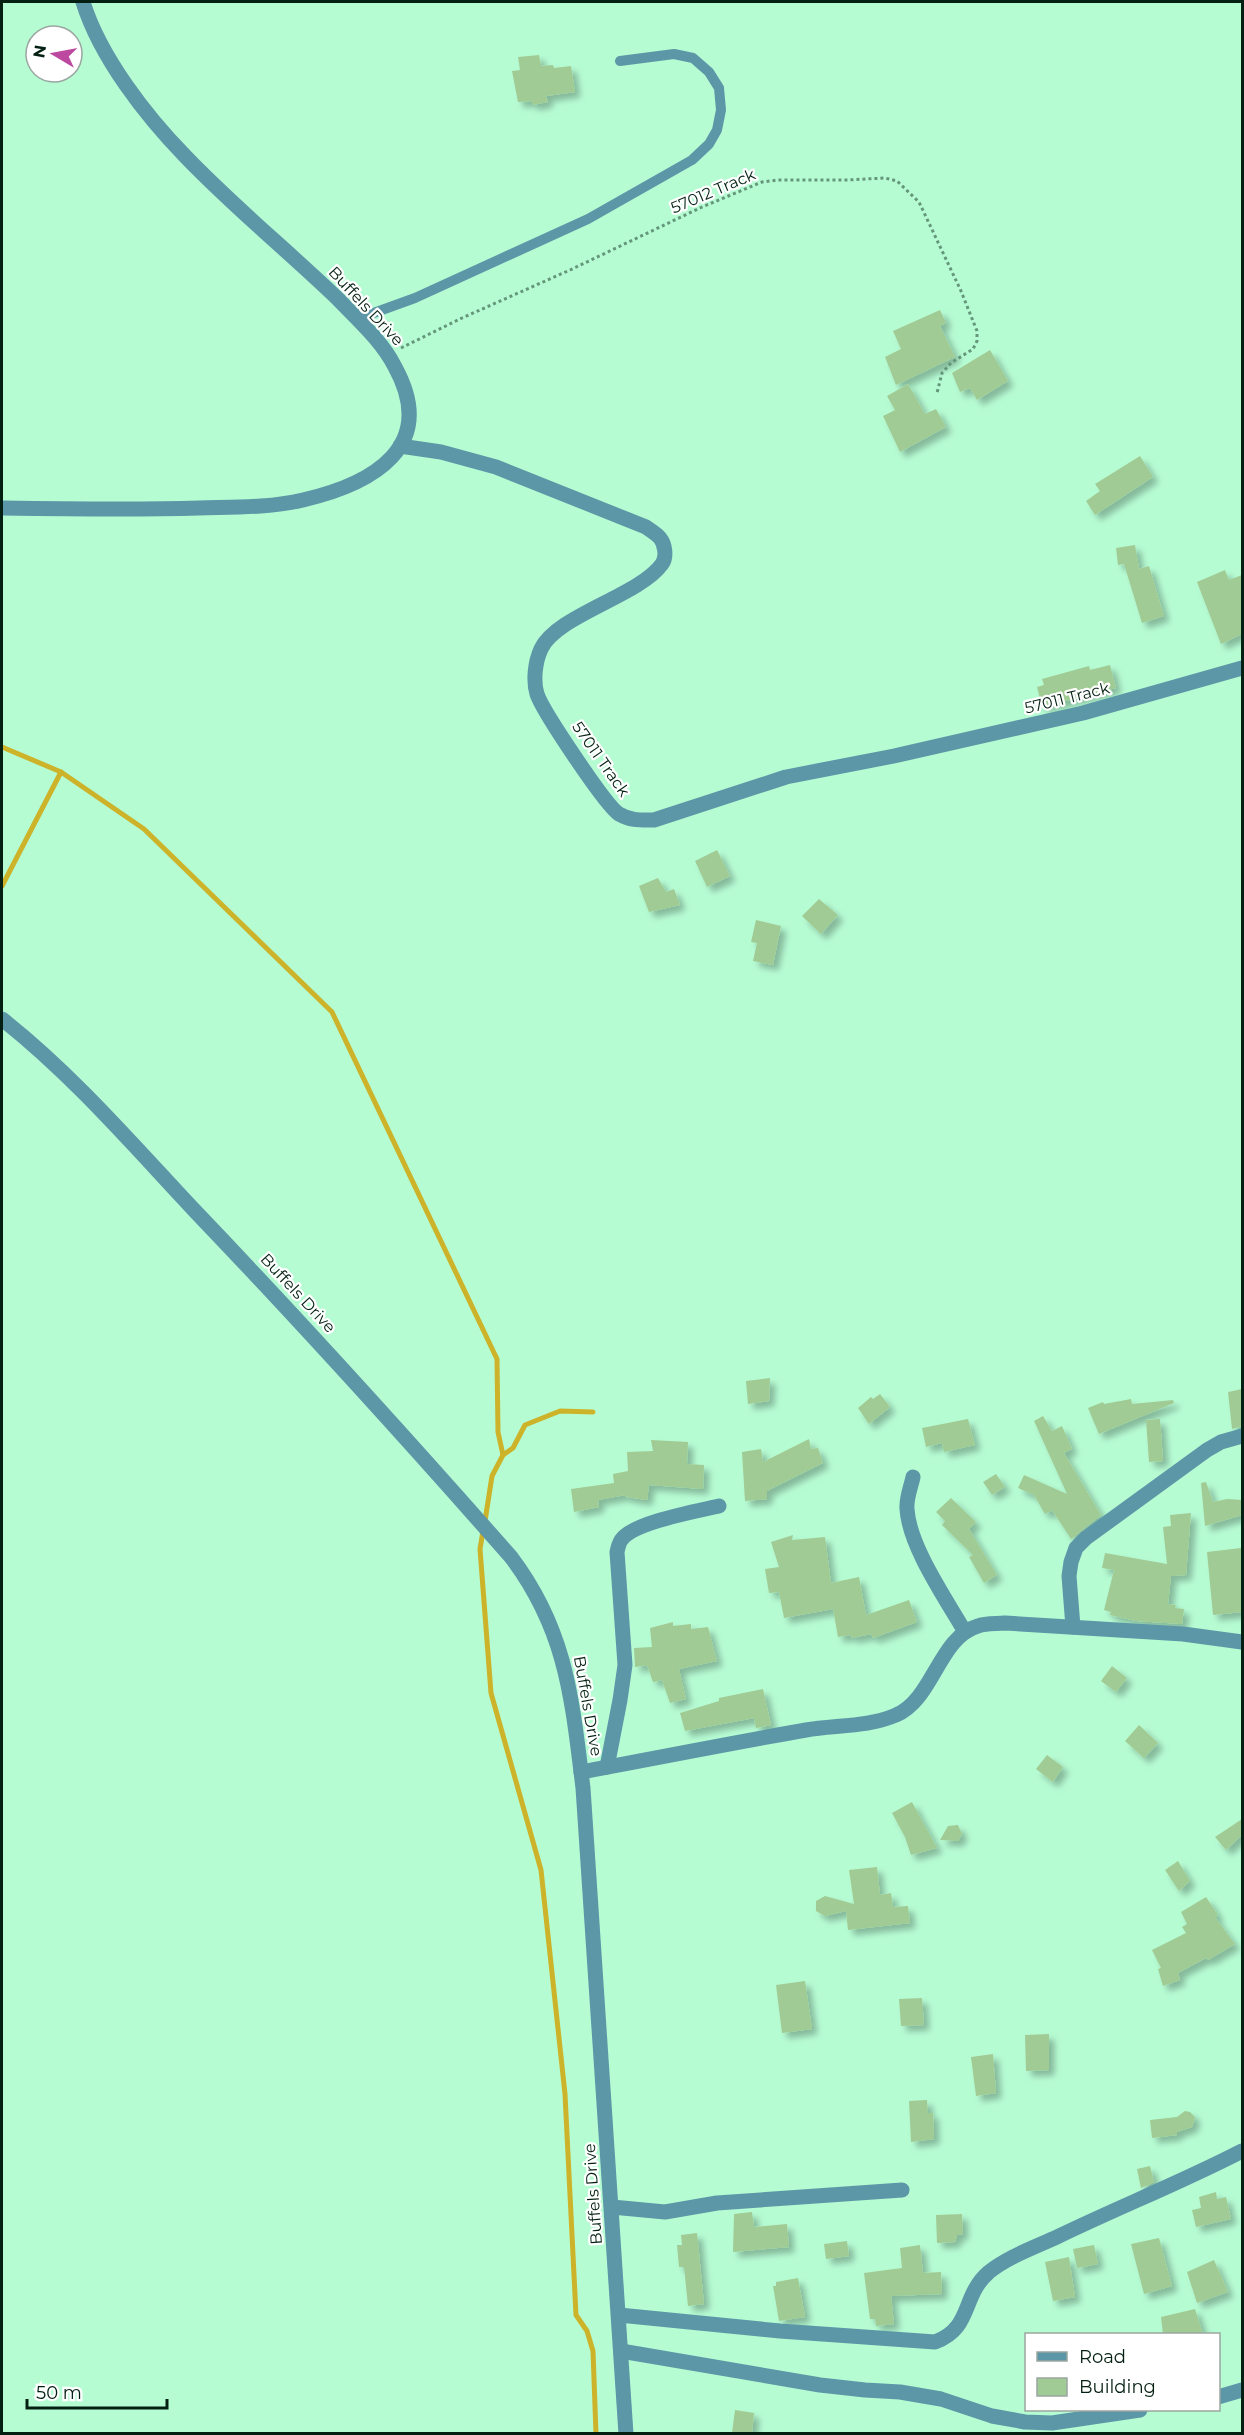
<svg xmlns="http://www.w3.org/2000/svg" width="1244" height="2435" font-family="Montserrat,sans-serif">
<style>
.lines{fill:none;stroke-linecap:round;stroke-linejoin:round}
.stream{stroke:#ccb329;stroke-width:5}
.building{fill:#a1cb94;filter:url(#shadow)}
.path{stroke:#64977a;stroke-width:3;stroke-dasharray:3 3;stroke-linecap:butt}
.service{stroke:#5c97a8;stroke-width:10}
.minor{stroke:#5c97a8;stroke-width:15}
.tertiary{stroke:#5c97a8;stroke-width:15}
.labels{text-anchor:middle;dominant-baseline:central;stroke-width:4.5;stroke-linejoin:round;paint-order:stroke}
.street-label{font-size:16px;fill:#042012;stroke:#fff}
</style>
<defs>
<filter id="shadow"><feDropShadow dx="5.5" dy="5.5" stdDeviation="3" flood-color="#0004"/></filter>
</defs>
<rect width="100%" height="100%" fill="#b6fcd3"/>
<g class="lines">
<g class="stream">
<path d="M2 747 61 772 144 829 332 1012 497 1359 498 1432 503 1455 492 1476 485 1521"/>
<path d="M2 886 61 772"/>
<path d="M503 1455 513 1448 525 1425 560 1411 593 1412"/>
<path d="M483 1531 480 1549 491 1693 541 1870 565 2094 576 2315 587 2331 593 2351 596 2434"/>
</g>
</g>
<g class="building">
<path d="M539 55 541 66 553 65 554 68 571 66 575 92 546 96 548 102 532 105V101L518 102 512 71 520 70 518 57Z"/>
<path d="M940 310 946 323 940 326 955 357 896 385 885 357 901 349 893 331Z"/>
<path d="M990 350 1008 381 977 400 970 388 960 392 952 373Z"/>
<path d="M908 384 925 414 936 409 946 427 900 452 883 416 895 410 887 396Z"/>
<path d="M1140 456 1153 477 1095 515 1086 501 1100 491 1095 484Z"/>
<path d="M1135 545 1139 569 1149 566 1164 616 1142 623 1124 564 1118 565 1116 548Z"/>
<path d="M1225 570 1229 580 1242 575V634L1221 644 1197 582Z"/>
<path d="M1110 665 1116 688 1042 707 1037 687 1044 685 1042 679 1089 666 1090 670Z"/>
<path d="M717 850 730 876 707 887 695 861Z"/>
<path d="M658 878 666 892 674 889 680 905 649 912 639 886Z"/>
<path d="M819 899 838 915 821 934 802 916Z"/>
<path d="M756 920 781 926 773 965 753 961 757 943 751 942Z"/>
<path d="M770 1378 769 1401 748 1404 746 1381Z"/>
<path d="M1242 1389V1426L1232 1429 1228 1392Z"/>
<path d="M880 1394 890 1407 869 1424 858 1408 871 1397 873 1399Z"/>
<path d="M1131 1399 1132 1404 1173 1400 1174 1403 1099 1434 1088 1408 1103 1402 1104 1404Z"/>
<path d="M1043 1416 1052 1431 1062 1426 1072 1449 1064 1453 1101 1515 1071 1539 1052 1510 1045 1514 1034 1495 1018 1488 1024 1475 1067 1494 1034 1421Z"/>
<path d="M968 1419 975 1445 944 1452 942 1443 926 1447 922 1428Z"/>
<path d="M1160 1419 1163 1461 1149 1462 1146 1420Z"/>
<path d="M809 1439 811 1449 818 1448 823 1463 767 1491V1499L745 1501 742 1452 761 1449 763 1462Z"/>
<path d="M651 1440 688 1442 687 1464 704 1465 703 1489 649 1485 647 1500 626 1497 625 1495 598 1500 599 1507 574 1512 571 1489 614 1483 613 1474 628 1471 627 1452 653 1451Z"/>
<path d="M996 1474 1005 1487 992 1495 983 1482Z"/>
<path d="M1206 1482 1213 1502 1227 1499 1242 1500V1515L1205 1526 1201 1483Z"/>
<path d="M951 1498 976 1522 969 1529 997 1575 984 1583 969 1557 973 1555 942 1525 945 1521 936 1512Z"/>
<path d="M1191 1513 1186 1575 1171 1576 1168 1604 1176 1605 1175 1608 1184 1609 1182 1624 1137 1621 1110 1615 1111 1612 1104 1610 1114 1570 1102 1568 1105 1553 1167 1564 1163 1527 1171 1526 1170 1515Z"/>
<path d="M793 1535 792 1540 825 1537 831 1583 859 1577 866 1615 909 1600 917 1622 873 1638 871 1634 852 1638 851 1635 838 1637 833 1609 784 1618 779 1592 769 1593 765 1569 779 1567 771 1542Z"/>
<path d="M1241 1548 1242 1612 1213 1615 1207 1552Z"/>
<path d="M673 1622V1626L691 1624V1629L708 1627 717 1661 679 1669 686 1699 670 1703 662 1680 653 1682 647 1665 635 1667 634 1648 652 1647 650 1628Z"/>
<path d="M1112 1666 1127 1678 1116 1692 1101 1681Z"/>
<path d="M763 1689 771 1725 756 1728 754 1718 685 1731 680 1713 719 1701V1698Z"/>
<path d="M1139 1725 1158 1743 1144 1758 1125 1741Z"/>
<path d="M1047 1755 1063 1767 1053 1782 1036 1769Z"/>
<path d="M912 1802 937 1848 911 1855 905 1837 892 1813Z"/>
<path d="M1242 1819V1835L1226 1850 1215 1837Z"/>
<path d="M958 1825 962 1834 958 1841 940 1840 948 1826Z"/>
<path d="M1178 1861 1190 1881 1179 1891 1165 1870Z"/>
<path d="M877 1867 880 1895 891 1893 893 1907 908 1906 910 1923 848 1930 846 1911 825 1916 816 1911V1901L825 1896 854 1904 849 1870Z"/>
<path d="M1206 1897 1218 1915 1215 1917 1235 1944 1208 1960 1206 1958 1178 1973 1180 1980 1163 1986 1158 1969 1161 1968 1152 1950 1186 1933 1182 1927 1187 1924 1181 1912Z"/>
<path d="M805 1981 812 2029 782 2033 776 1985Z"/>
<path d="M922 1998 924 2025 901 2026 899 1999Z"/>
<path d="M1049 2034V2070L1026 2071 1025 2035Z"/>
<path d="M993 2054 996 2093 976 2096 971 2057Z"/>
<path d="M927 2100 928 2113H933L934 2139 911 2142 909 2101Z"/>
<path d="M1185 2111 1190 2112 1195 2117 1192 2127 1177 2132V2135L1152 2138 1150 2120 1177 2117Z"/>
<path d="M1150 2166 1154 2182 1141 2188 1137 2169Z"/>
<path d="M1216 2192 1217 2199 1226 2197 1231 2219 1196 2227 1192 2210 1201 2208 1199 2197Z"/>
<path d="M752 2212 754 2227 787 2224 789 2247 733 2252 734 2214Z"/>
<path d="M962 2214 963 2234 957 2235 955 2242 937 2243 936 2215Z"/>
<path d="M697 2233 704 2304 688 2306 684 2267H679L677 2245H682L681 2235Z"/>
<path d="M1159 2238 1172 2286 1144 2294 1131 2244Z"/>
<path d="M847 2241 849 2256 826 2259 824 2244Z"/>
<path d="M920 2245 923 2273 941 2272 942 2294 891 2296 894 2324 876 2326 875 2319H870L864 2273 902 2268 900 2248Z"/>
<path d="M1094 2245 1098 2264 1077 2268 1073 2249Z"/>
<path d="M1069 2257 1075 2297 1053 2301 1045 2262Z"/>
<path d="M1214 2260 1228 2292 1197 2303 1187 2272Z"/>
<path d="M798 2278 805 2317 779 2321 773 2286H776V2282Z"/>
<path d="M1195 2309 1203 2334H1163L1161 2317Z"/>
<path d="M735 2410 754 2413 752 2433H732Z"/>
</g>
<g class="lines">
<path class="path" d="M401 348 462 318 570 270 702 207 762 182 778 180H847L885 178 897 181 919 202 961 291 977 331V341L973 349 951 363 942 373 937 393"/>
<path class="service" d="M357 319 415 298 588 219 692 160 709 144 717 130 721 110 719 88 709 72 693 58 674 54 620 61"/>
<g class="minor">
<path d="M400 446 441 452 496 467 646 527C650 530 657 534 660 538 665 544 667 557 662 564 639 596 557 615 541 649 535 662 533 681 537 694 542 710 606 806 619 814 631 821 641 820 654 820L786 777 894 756 1083 713 1242 668"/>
<path d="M913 1477C911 1487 906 1498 907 1509 909 1546 946 1599 965 1632"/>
<path d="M1073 1627 1069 1576 1071 1562 1076 1548 1086 1538 1207 1450 1221 1442 1242 1436"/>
<path d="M607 1767 620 1700 625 1665 617 1552C618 1548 619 1542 622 1539 635 1522 698 1511 719 1506"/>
<path d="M581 1772C656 1758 731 1743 806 1730 835 1725 869 1727 896 1715 933 1700 939 1637 978 1626 986 1623 997 1624 1005 1623L1183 1634 1242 1642"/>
<path d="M612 2207 665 2212 717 2203 902 2190"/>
<path d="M619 2315 780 2331 935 2342C973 2328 961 2296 989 2272 1009 2256 1036 2247 1059 2236 1119 2207 1182 2182 1242 2151"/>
<path d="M621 2351 820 2385 865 2390 900 2392 941 2399 992 2416 1025 2422 1052 2423 1140 2410"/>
<path d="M1218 2397 1242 2390"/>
</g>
<g class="tertiary">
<path d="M2 508C68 509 133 510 199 508 234 507 269 508 303 500 372 484 439 447 395 367 382 341 358 320 338 299 288 251 234 207 186 157 146 116 100 57 83 2"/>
<path d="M2 1019C73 1075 133 1145 195 1211 303 1324 408 1440 511 1557 567 1631 572 1700 583 1788L626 2434"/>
</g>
</g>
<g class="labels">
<g class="street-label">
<text transform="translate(713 191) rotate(-23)">57012 Track</text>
<text transform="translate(366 306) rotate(47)">Buffels Drive</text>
<text transform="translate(1067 698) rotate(-14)">57011 Track</text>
<text transform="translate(601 759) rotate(55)">57011 Track</text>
<text transform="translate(298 1293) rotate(47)">Buffels Drive</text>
<text transform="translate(588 1706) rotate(80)">Buffels Drive</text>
<text transform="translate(593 2194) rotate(-94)">Buffels Drive</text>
</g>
</g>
<rect width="1244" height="2435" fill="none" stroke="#042012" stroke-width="6"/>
<rect x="1025" y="2333" width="195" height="78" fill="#ffffff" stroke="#9ba6a0" stroke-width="1.5"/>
<rect x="1037" y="2352" width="30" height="9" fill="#5c97a8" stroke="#9ba6a0" stroke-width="1.5"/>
<text x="1079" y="2363" font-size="18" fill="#042012">Road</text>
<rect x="1037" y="2378" width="30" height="18" fill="#a1cb94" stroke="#9ba6a0" stroke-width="1.5"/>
<text x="1079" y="2393" font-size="18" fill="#042012">Building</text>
<g transform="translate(54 54) rotate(280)"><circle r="28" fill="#ffffff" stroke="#9ba6a0" stroke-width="1.5"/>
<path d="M0-4.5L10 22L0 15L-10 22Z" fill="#bc48a0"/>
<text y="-9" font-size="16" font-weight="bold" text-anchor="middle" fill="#042012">N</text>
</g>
<path d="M27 2399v9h140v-9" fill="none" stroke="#042012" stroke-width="3"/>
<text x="36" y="2399" font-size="18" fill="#042012" stroke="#ffffff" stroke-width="4.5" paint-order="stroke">50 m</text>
</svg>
